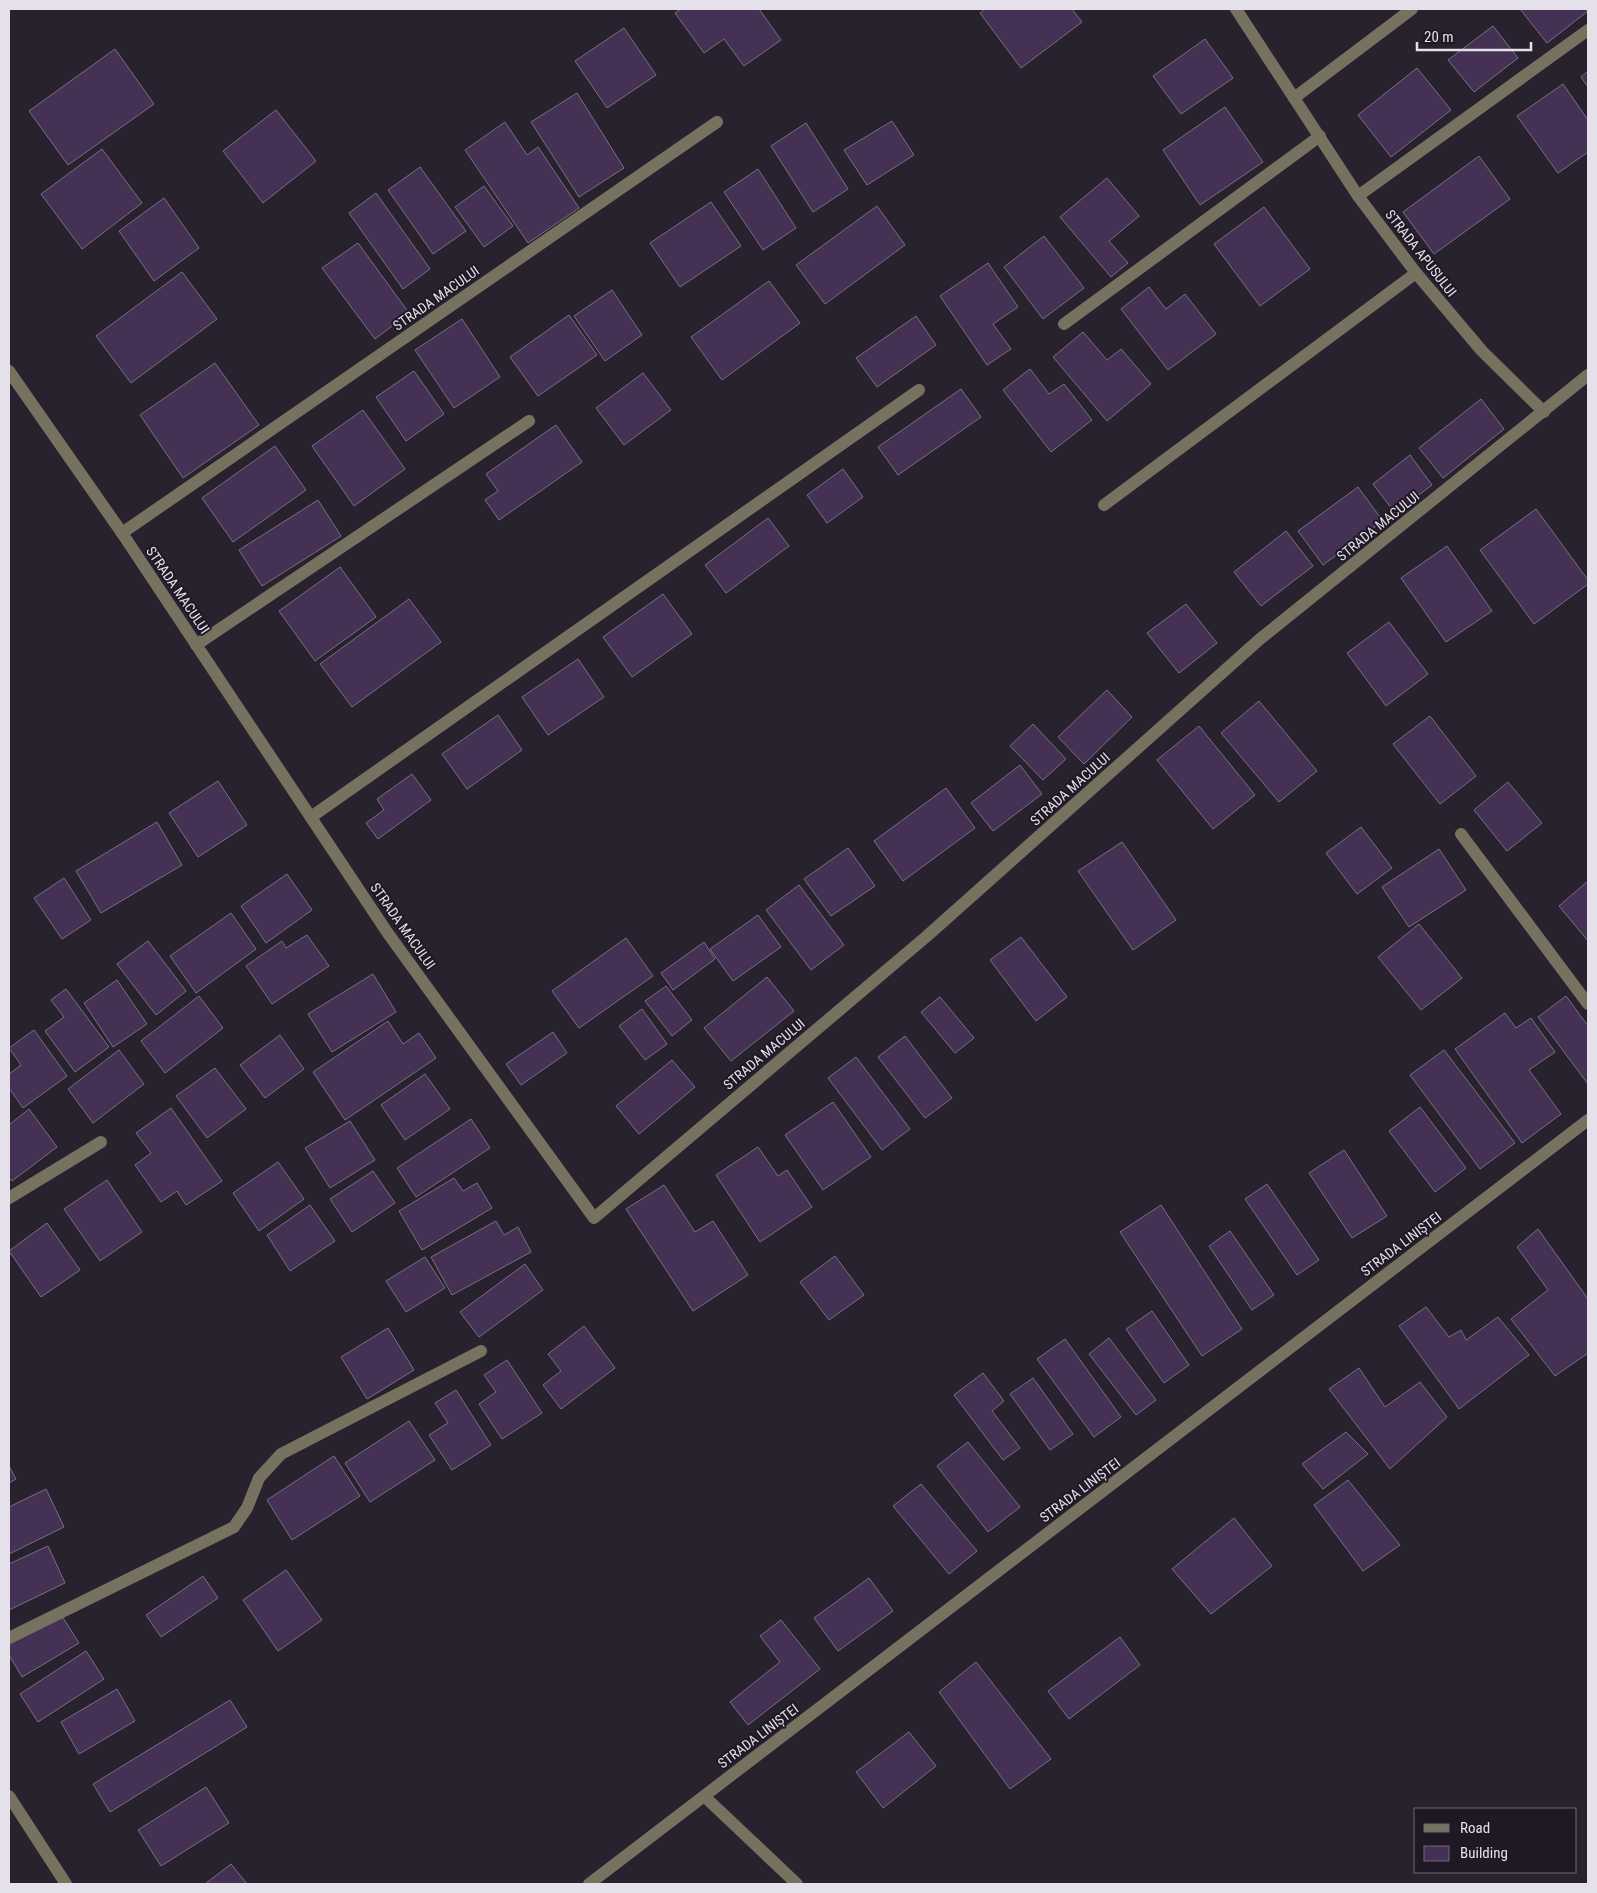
<svg xmlns="http://www.w3.org/2000/svg" width="1597" height="1893" font-family="'Roboto Condensed',sans-serif">
<style>
.building{fill:#443154;stroke:#787080}
.lines{fill:none;stroke-linecap:round;stroke-linejoin:round}
.minor{stroke:#77725f;stroke-width:12}
.labels{text-anchor:middle;dominant-baseline:central;stroke-width:4;stroke-linejoin:round;paint-order:stroke}
.street-label{font-size:14px;fill:#e5e1ea;stroke:#1f1825}
</style>
<rect width="100%" height="100%" fill="#28222f"/>
<g class="building">
<path d="M681 9H759L781 40 744 66 724 39 704 53 675 13Z"/>
<path d="M985 9H1072L1082 22 1021 68 980 13Z"/>
<path d="M1520 9H1587L1588 11 1547 43Z"/>
<path d="M1493 26 1518 58 1474 92 1448 60Z"/>
<path d="M624 28 656 75 607 108 575 61Z"/>
<path d="M1205 39 1233 78 1181 114 1153 76Z"/>
<path d="M115 49 154 104 68 165 29 111Z"/>
<path d="M1417 68 1451 110 1391 157 1358 115Z"/>
<path d="M1588 71V87L1581 77Z"/>
<path d="M1563 84 1588 120V152L1558 173 1517 116Z"/>
<path d="M577 93 624 168 579 197 531 122Z"/>
<path d="M1225 107 1263 162 1200 205 1163 150Z"/>
<path d="M276 110 316 161 263 203 223 151Z"/>
<path d="M892 121 914 155 867 185 844 150Z"/>
<path d="M505 122 527 155 538 147 579 208 528 243 465 150Z"/>
<path d="M806 123 848 189 813 212 771 146Z"/>
<path d="M102 149 142 203 82 249 41 194Z"/>
<path d="M1479 156 1510 199 1434 254 1403 212Z"/>
<path d="M420 167 466 231 433 254 388 190Z"/>
<path d="M758 169 796 228 763 250 724 192Z"/>
<path d="M1107 178 1139 216 1109 241 1128 263 1111 277 1060 217Z"/>
<path d="M484 186 513 226 484 247 455 207Z"/>
<path d="M376 193 430 269 403 289 349 213Z"/>
<path d="M164 198 199 248 154 281 119 231Z"/>
<path d="M711 202 741 246 680 287 650 243Z"/>
<path d="M877 206 905 245 825 304 796 265Z"/>
<path d="M1264 207 1310 269 1260 306 1214 244Z"/>
<path d="M1044 236 1084 288 1043 319 1004 267Z"/>
<path d="M358 243 409 313 375 339 322 268Z"/>
<path d="M988 263 1018 307 993 324 1011 349 987 365 940 296Z"/>
<path d="M182 272 217 319 131 383 96 336Z"/>
<path d="M769 281 800 323 722 380 691 337Z"/>
<path d="M1149 287 1166 309 1185 294 1216 334 1168 370 1121 309Z"/>
<path d="M612 290 642 335 605 361 574 316Z"/>
<path d="M569 315 597 355 538 396 510 357Z"/>
<path d="M916 316 936 345 877 387 856 358Z"/>
<path d="M462 319 500 377 454 408 415 350Z"/>
<path d="M1083 332 1107 360 1121 349 1151 384 1107 421 1053 357Z"/>
<path d="M215 363 259 425 183 478 140 415Z"/>
<path d="M1030 369 1049 394 1064 384 1092 420 1051 452 1003 390Z"/>
<path d="M414 371 444 414 406 441 376 397Z"/>
<path d="M643 373 671 410 624 445 596 408Z"/>
<path d="M961 389 981 417 898 475 878 447Z"/>
<path d="M1481 399 1504 429 1443 478 1419 448Z"/>
<path d="M363 410 405 469 354 506 312 446Z"/>
<path d="M556 425 582 462 499 520 485 500 498 491 486 474Z"/>
<path d="M275 446 306 490 233 542 202 498Z"/>
<path d="M1410 455 1432 485 1395 513 1373 484Z"/>
<path d="M843 469 863 497 827 523 807 495Z"/>
<path d="M1358 487 1383 521 1323 565 1298 531Z"/>
<path d="M318 500 341 536 262 586 239 550Z"/>
<path d="M1536 509 1588 580V584L1534 624 1480 550Z"/>
<path d="M768 518 789 546 726 593 705 565Z"/>
<path d="M1286 531 1313 566 1261 606 1234 572Z"/>
<path d="M1447 546 1492 611 1446 642 1401 578Z"/>
<path d="M340 567 376 617 315 661 279 611Z"/>
<path d="M663 594 692 634 632 677 603 637Z"/>
<path d="M409 599 441 642 352 707 320 664Z"/>
<path d="M1186 604 1217 643 1179 673 1147 633Z"/>
<path d="M1389 622 1428 674 1386 706 1347 653Z"/>
<path d="M578 659 604 697 548 735 522 697Z"/>
<path d="M1107 690 1132 717 1084 764 1058 737Z"/>
<path d="M1259 701 1317 771 1279 802 1221 733Z"/>
<path d="M498 715 522 750 467 789 442 754Z"/>
<path d="M1430 716 1476 776 1440 804 1393 744Z"/>
<path d="M1033 724 1066 759 1043 780 1010 746Z"/>
<path d="M1199 726 1255 795 1213 829 1157 760Z"/>
<path d="M1020 765 1042 794 993 831 971 803Z"/>
<path d="M412 774 431 800 378 839 366 823 384 810 377 799Z"/>
<path d="M218 781 247 825 198 857 169 813Z"/>
<path d="M1508 782 1542 823 1507 851 1474 810Z"/>
<path d="M946 788 975 828 903 881 874 841Z"/>
<path d="M157 822 182 865 101 913 76 871Z"/>
<path d="M1361 827 1392 868 1357 894 1326 853Z"/>
<path d="M1122 842 1176 920 1133 950 1078 871Z"/>
<path d="M848 848 875 886 831 916 804 879Z"/>
<path d="M1439 849 1466 890 1409 927 1382 887Z"/>
<path d="M287 874 312 910 266 943 241 906Z"/>
<path d="M64 878 91 920 62 939 34 898Z"/>
<path d="M1588 881V941L1559 906Z"/>
<path d="M799 885 844 945 811 970 766 910Z"/>
<path d="M231 913 256 949 196 993 170 956Z"/>
<path d="M758 915 781 947 733 981 710 949Z"/>
<path d="M1419 924 1462 978 1421 1010 1378 957Z"/>
<path d="M307 935 329 966 272 1004 246 966 282 941 286 948Z"/>
<path d="M1021 937 1067 997 1036 1021 990 960Z"/>
<path d="M626 938 653 976 579 1028 552 991Z"/>
<path d="M148 941 186 991 156 1015 117 964Z"/>
<path d="M704 942 715 959 673 990 661 973Z"/>
<path d="M373 974 396 1012 332 1052 308 1014Z"/>
<path d="M767 977 794 1011 731 1061 704 1028Z"/>
<path d="M117 980 147 1024 113 1047 84 1003Z"/>
<path d="M666 986 692 1020 672 1036 645 1001Z"/>
<path d="M66 989 109 1047 75 1072 45 1031 64 1017 51 1000Z"/>
<path d="M199 996 223 1028 165 1073 141 1041Z"/>
<path d="M1566 996 1588 1026V1084L1538 1017Z"/>
<path d="M940 997 974 1038 955 1053 921 1012Z"/>
<path d="M642 1009 667 1044 645 1060 619 1026Z"/>
<path d="M1505 1013 1516 1028 1531 1018 1555 1052 1529 1070 1561 1114 1522 1143 1455 1049Z"/>
<path d="M388 1021 403 1044 419 1033 436 1058 345 1120 313 1072Z"/>
<path d="M34 1030 67 1076 23 1108 9 1088V1074L21 1065 9 1048Z"/>
<path d="M553 1032 567 1053 521 1085 506 1064Z"/>
<path d="M280 1035 304 1069 265 1098 240 1065Z"/>
<path d="M905 1036 952 1098 925 1118 878 1057Z"/>
<path d="M119 1050 144 1084 93 1123 68 1089Z"/>
<path d="M1444 1050 1515 1143 1480 1169 1410 1075Z"/>
<path d="M856 1057 910 1129 882 1150 828 1078Z"/>
<path d="M672 1060 695 1087 639 1134 616 1106Z"/>
<path d="M215 1068 246 1109 207 1138 176 1096Z"/>
<path d="M425 1074 450 1109 405 1140 381 1105Z"/>
<path d="M833 1102 871 1157 823 1190 785 1135Z"/>
<path d="M1420 1107 1466 1168 1435 1192 1389 1131Z"/>
<path d="M171 1108 222 1181 186 1205 177 1191 161 1202 135 1165 151 1153 136 1133Z"/>
<path d="M29 1109 57 1147 12 1181 9 1178V1125Z"/>
<path d="M471 1119 490 1148 416 1197 397 1168Z"/>
<path d="M350 1121 375 1160 330 1188 305 1148Z"/>
<path d="M758 1147 778 1176 787 1170 812 1207 760 1242 716 1175Z"/>
<path d="M1344 1150 1387 1216 1352 1238 1309 1173Z"/>
<path d="M278 1162 304 1199 259 1231 233 1193Z"/>
<path d="M373 1171 395 1203 352 1232 330 1199Z"/>
<path d="M454 1178 463 1191 477 1183 492 1208 422 1250 399 1211Z"/>
<path d="M107 1180 142 1232 100 1261 64 1209Z"/>
<path d="M1267 1184 1319 1260 1297 1275 1245 1199Z"/>
<path d="M664 1185 695 1232 713 1221 748 1275 693 1311 626 1209Z"/>
<path d="M310 1205 335 1241 290 1271 267 1235Z"/>
<path d="M1161 1205 1242 1329 1202 1356 1120 1232Z"/>
<path d="M496 1221 504 1235 518 1227 531 1252 452 1295 431 1257Z"/>
<path d="M47 1223 80 1270 41 1297 9 1251Z"/>
<path d="M1538 1229 1588 1299V1353L1555 1376 1511 1319 1548 1290 1517 1247Z"/>
<path d="M1230 1231 1274 1295 1252 1310 1209 1246Z"/>
<path d="M835 1256 864 1295 829 1320 800 1282Z"/>
<path d="M425 1257 445 1288 406 1312 386 1281Z"/>
<path d="M525 1264 543 1290 479 1337 460 1312Z"/>
<path d="M1426 1307 1449 1337 1461 1330 1466 1340 1498 1317 1529 1355 1459 1409 1399 1326Z"/>
<path d="M1152 1311 1189 1365 1164 1383 1126 1329Z"/>
<path d="M584 1326 615 1368 561 1409 543 1385 561 1371 548 1354Z"/>
<path d="M388 1328 414 1370 367 1399 341 1357Z"/>
<path d="M1109 1338 1156 1400 1136 1415 1089 1354Z"/>
<path d="M1065 1339 1121 1417 1094 1437 1037 1359Z"/>
<path d="M507 1360 542 1413 502 1439 479 1404 496 1392 484 1375Z"/>
<path d="M1359 1368 1385 1407 1420 1382 1447 1417 1390 1469 1329 1389Z"/>
<path d="M983 1373 1004 1401 992 1411 1020 1448 1003 1460 954 1395Z"/>
<path d="M1033 1378 1073 1434 1050 1450 1010 1394Z"/>
<path d="M456 1390 491 1445 452 1470 429 1435 448 1423 435 1403Z"/>
<path d="M409 1421 435 1460 370 1502 345 1463Z"/>
<path d="M1346 1432 1368 1454 1323 1489 1302 1464Z"/>
<path d="M968 1442 1020 1507 988 1532 937 1466Z"/>
<path d="M334 1456 360 1496 292 1540 267 1500Z"/>
<path d="M9 1466 16 1479 9 1483Z"/>
<path d="M1348 1480 1400 1545 1363 1571 1314 1505Z"/>
<path d="M921 1484 977 1551 949 1574 893 1506Z"/>
<path d="M46 1489 64 1527 9 1554V1507Z"/>
<path d="M1234 1518 1272 1566 1211 1614 1172 1569Z"/>
<path d="M48 1546 65 1583 9 1610V1564Z"/>
<path d="M286 1570 322 1620 278 1651 243 1600Z"/>
<path d="M203 1576 218 1598 161 1637 146 1615Z"/>
<path d="M869 1578 893 1611 838 1651 814 1618Z"/>
<path d="M60 1613 79 1643 22 1677 9 1655V1643Z"/>
<path d="M781 1620 820 1669 748 1725 730 1702 780 1662 760 1636Z"/>
<path d="M1120 1637 1140 1665 1069 1719 1048 1691Z"/>
<path d="M86 1651 104 1679 38 1722 20 1694Z"/>
<path d="M976 1662 1051 1759 1010 1789 939 1692Z"/>
<path d="M117 1689 135 1721 79 1754 61 1722Z"/>
<path d="M230 1700 247 1727 110 1812 93 1784Z"/>
<path d="M909 1732 936 1766 883 1808 856 1772Z"/>
<path d="M206 1787 229 1823 161 1866 138 1830Z"/>
<path d="M231 1864 247 1884H205Z"/>
</g>
<g class="lines">
<g class="minor">
<path d="M1236 9 1358 196 1416 273 1482 351 1544 412"/>
<path d="M1294 98 1412 9"/>
<path d="M1358 196 1588 30"/>
<path d="M1064 324 1320 136"/>
<path d="M9 371 122 533 387 932 594 1218 927 936 1260 639 1588 375"/>
<path d="M1104 505 1416 273"/>
<path d="M122 533 717 122"/>
<path d="M196 645 529 421"/>
<path d="M311 817 919 390"/>
<path d="M1461 834 1588 1004"/>
<path d="M9 1198 101 1142"/>
<path d="M9 1638 234 1527 247 1508 259 1478 281 1454 481 1351"/>
<path d="M9 1796 66 1884"/>
<path d="M704 1796 797 1884"/>
<path d="M589 1884 1588 1120"/>
</g>
</g>
<g class="labels">
<g class="street-label">
<text transform="translate(1421 253) rotate(52)">STRADA APUSULUI</text>
<text transform="translate(436 298) rotate(-35)">STRADA MACULUI</text>
<text transform="translate(1378 526) rotate(-39)">STRADA MACULUI</text>
<text transform="translate(178 590) rotate(56)">STRADA MACULUI</text>
<text transform="translate(1070 789) rotate(-42)">STRADA MACULUI</text>
<text transform="translate(403 926) rotate(55)">STRADA MACULUI</text>
<text transform="translate(764 1054) rotate(-40)">STRADA MACULUI</text>
<text transform="translate(1401 1244) rotate(-37)">STRADA LINIȘTEI</text>
<text transform="translate(1080 1490) rotate(-37)">STRADA LINIȘTEI</text>
<text transform="translate(758 1736) rotate(-37)">STRADA LINIȘTEI</text>
</g>
</g>
<rect width="1597" height="1893" fill="none" stroke="#e5e1ea" stroke-width="20"/>
<rect x="1414" y="1808" width="162" height="65" fill="#1f1825" stroke="#6e6874"/>
<rect x="1424" y="1824" width="25" height="8" fill="#77725f" stroke="#6e6874"/>
<text x="1460" y="1833" font-size="15" fill="#e5e1ea">Road</text>
<rect x="1424" y="1846" width="25" height="15" fill="#443154" stroke="#6e6874"/>
<text x="1460" y="1858" font-size="15" fill="#e5e1ea">Building</text>
<path d="M1417 42v8h114v-8" fill="none" stroke="#e5e1ea" stroke-width="2.5"/>
<text x="1424" y="42" font-size="15" fill="#e5e1ea" stroke="#1f1825" stroke-width="4" paint-order="stroke">20 m</text>
</svg>
